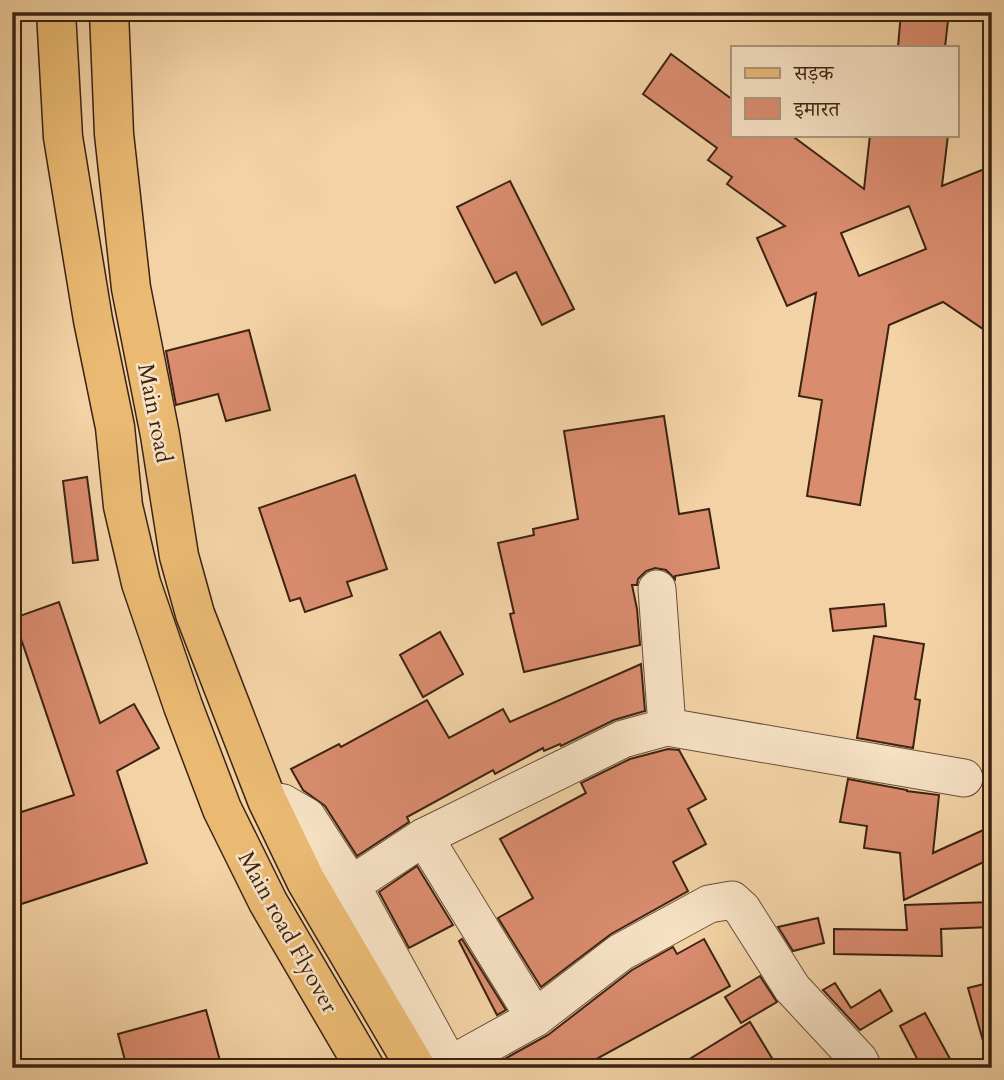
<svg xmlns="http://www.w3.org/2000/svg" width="1004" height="1080" font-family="Cardo,'Noto Serif Devanagari',serif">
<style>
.building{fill:#da8c6f;stroke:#3c2313;stroke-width:2;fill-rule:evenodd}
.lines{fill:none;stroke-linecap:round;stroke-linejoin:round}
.minor-casing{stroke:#6a4f38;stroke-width:39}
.major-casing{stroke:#3c2313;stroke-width:41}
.minor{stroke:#f7e2c5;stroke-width:37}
.major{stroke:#eaba73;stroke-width:38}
.labels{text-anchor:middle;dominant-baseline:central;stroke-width:5;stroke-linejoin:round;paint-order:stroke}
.street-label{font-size:23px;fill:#3c2313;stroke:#f7e2c5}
</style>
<rect width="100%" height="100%" fill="#f3d3a6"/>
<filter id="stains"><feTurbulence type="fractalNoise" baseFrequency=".00286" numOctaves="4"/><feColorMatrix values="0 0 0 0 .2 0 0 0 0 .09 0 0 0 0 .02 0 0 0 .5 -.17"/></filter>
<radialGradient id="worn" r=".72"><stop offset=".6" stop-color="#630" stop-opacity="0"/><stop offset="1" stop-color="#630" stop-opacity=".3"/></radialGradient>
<g class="building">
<path d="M901 12H949L945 47H898Z"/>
<path d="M671 54 733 100V135H791L864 189 870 135H948L942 186 992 166V335L943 302 889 325 860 505 807 496 822 400 799 396 816 293 787 306 757 238 785 226 727 184 732 177 708 160 717 148 643 94ZM909 206 926 249 859 276 841 233Z"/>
<path d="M510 181 574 309 542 325 516 272 495 283 457 207Z"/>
<path d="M249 330 270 410 226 421 218 394 176 405 166 351Z"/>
<path d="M664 416 679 514 709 509 719 568 675 576V579L666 570 655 568 646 571 638 579 637 585H632L637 609 640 645 524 672 510 614 514 613 498 543 534 535 533 529 578 519 564 431Z"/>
<path d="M355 475 387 569 347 582 352 596 305 612 300 598 290 601 259 508Z"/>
<path d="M87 477 98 560 73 563 63 481Z"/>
<path d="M59 602 100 723 134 704 159 748 117 771 147 863 12 907V815L74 795 14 618Z"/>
<path d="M884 604 886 626 833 631 830 609Z"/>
<path d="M440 632 463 674 423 697 400 655Z"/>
<path d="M874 636 924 644 915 699 920 700 913 748 857 738Z"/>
<path d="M641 664 645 711 614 720 561 746 560 744 544 751 543 748 495 774 493 770 407 817 409 822 357 856 325 806 303 790 291 769 339 744 341 747 427 700 449 738 503 709 510 722Z"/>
<path d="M668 749 679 750 706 799 688 809 706 844 673 862 688 891 611 934 541 987 498 918 533 898 500 839 586 793 581 783 630 759Z"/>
<path d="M848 779 907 790V791L939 795 933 853 992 826V858L904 900 900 853 864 848 867 826 840 822Z"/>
<path d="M417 866 453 925 409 948 379 892Z"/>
<path d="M992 902V927L941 929 942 956 834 954V929L907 930 905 905Z"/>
<path d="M818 918 824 943 793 951 778 927Z"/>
<path d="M462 939 506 1010 497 1015 459 941Z"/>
<path d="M704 939 730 986 580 1068H488L548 1035 632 970 673 947 677 954Z"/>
<path d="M760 976 777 1002 741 1023 725 997Z"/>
<path d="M992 982V1047L985 1048 968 988Z"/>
<path d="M835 983 851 1008 880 990 892 1011 860 1030 823 990Z"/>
<path d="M206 1010 222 1068H127L118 1034Z"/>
<path d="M925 1013 955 1068H922L900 1026Z"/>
<path d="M750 1022 778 1068H675Z"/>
</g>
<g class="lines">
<g class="minor-casing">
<g id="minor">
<path d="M657 589 667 727"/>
<path d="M267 800 283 803 307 817 351 885 451 1068"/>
<path d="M424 837 535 1018"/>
<path d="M351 885 424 837 623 739 667 727 964 778"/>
<path d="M450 1065 535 1018 621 952 709 904 732 900 742 909 792 988 859 1060 863 1068"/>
</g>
</g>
<g class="major-casing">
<g id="major">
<path d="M56 12 63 137 93 320 115 427 123 506 141 583 183 706 222 809 268 902 365 1068"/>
<path d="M109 12 114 134 131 288 160 435 179 556 195 614 267 800 306 881 416 1068"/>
</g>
</g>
<use href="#minor" class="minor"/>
<use href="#major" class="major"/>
</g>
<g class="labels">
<g class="street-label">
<text transform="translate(155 413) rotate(79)">Main road</text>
<text transform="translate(288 932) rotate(61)">Main road Flyover</text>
</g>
</g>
<rect width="1004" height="1080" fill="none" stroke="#f3d3a6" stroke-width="42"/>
<rect x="14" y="14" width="976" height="1052" fill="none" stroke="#3c2313" stroke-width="3.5"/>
<rect x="21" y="21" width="962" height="1038" fill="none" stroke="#3c2313" stroke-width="2"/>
<rect x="731" y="46" width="228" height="91" fill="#f7e2c5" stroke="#ac967e" stroke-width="2"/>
<rect x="745" y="68" width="35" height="10" fill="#eaba73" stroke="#ac967e" stroke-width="2"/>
<text x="794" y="80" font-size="21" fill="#3c2313">सड़क</text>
<rect x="745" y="98" width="35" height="21" fill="#da8c6f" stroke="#ac967e" stroke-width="2"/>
<text x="794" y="116" font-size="21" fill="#3c2313">इमारत</text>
<rect width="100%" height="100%" filter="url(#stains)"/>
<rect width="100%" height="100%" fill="url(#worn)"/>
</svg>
